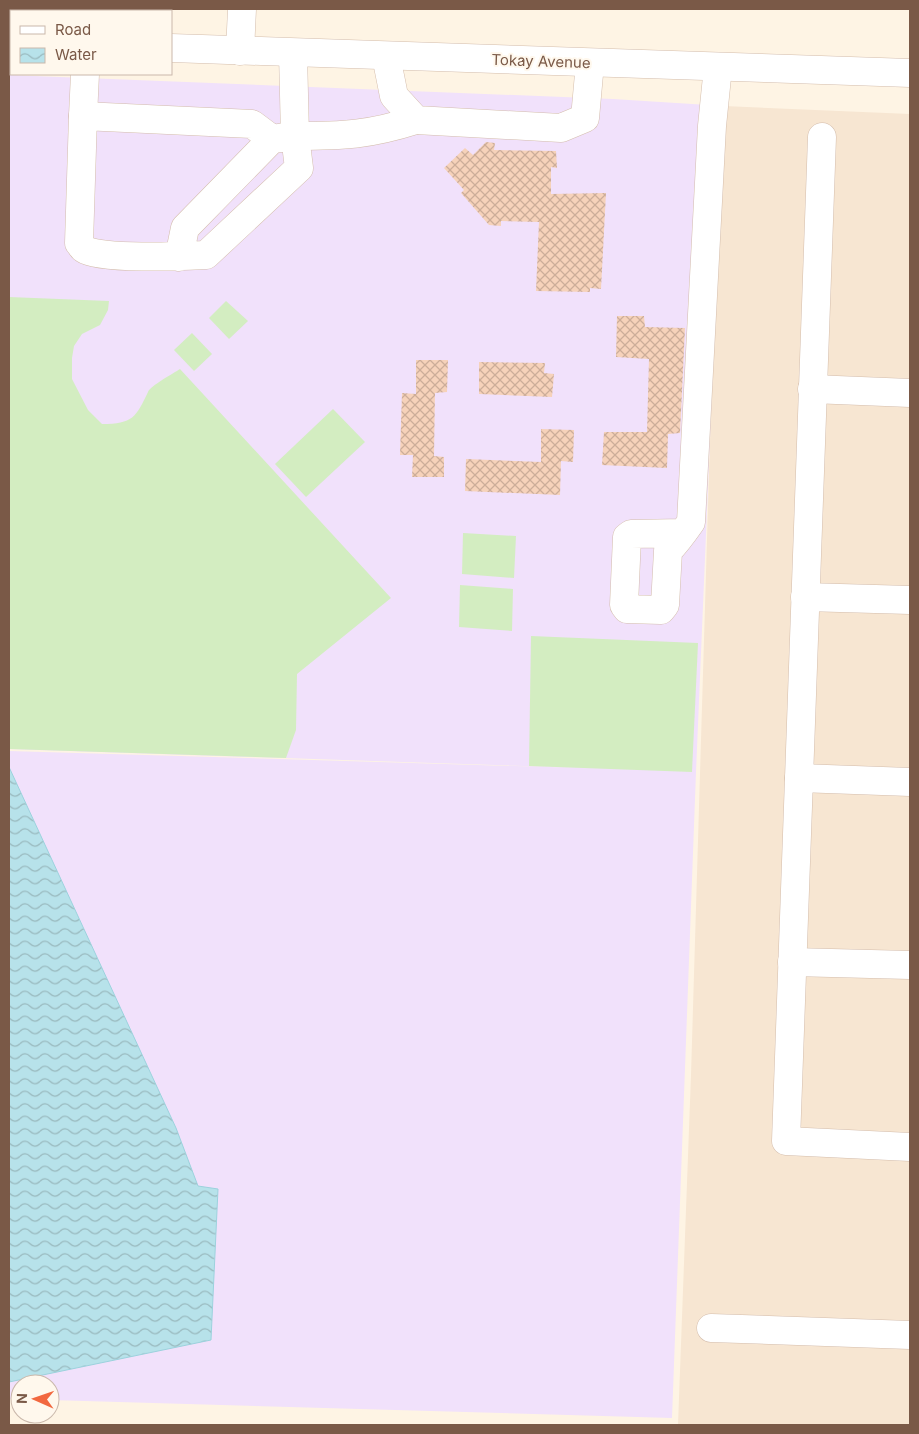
<svg xmlns="http://www.w3.org/2000/svg" width="919" height="1434" font-family="Inter,sans-serif">
<style>
.residential{fill:#f7e6d2}
.education{fill:#f1e1fb}
.pitch{fill:#d3edc1}
.water{fill:url(#water-waves);stroke:#9cd2dd}
.building{fill:url(#building-cross-hatch)}
.lines{fill:none;stroke-linecap:round;stroke-linejoin:round}
.minor-casing{stroke:#d4bdac;stroke-width:29}
.minor{stroke:#fff;stroke-width:28}
.labels{text-anchor:middle;dominant-baseline:central;stroke-width:4;stroke-linejoin:round;paint-order:stroke}
.street-label{font-size:15px;fill:#7a5947;stroke:#fff8ed}
</style>
<defs>
<pattern id="water-waves" width="16" height="10" patternUnits="userSpaceOnUse" patternTransform="scale(1.25)"><rect width="16" height="10" fill="#b7e2ea"/><path d="M0 5q4-4 8 0t8 0" fill="none" stroke="#9ababf"/></pattern>
<pattern id="building-cross-hatch" width="8" height="8" patternUnits="userSpaceOnUse" patternTransform="scale(1.25)"><rect width="8" height="8" fill="#f6d2ba"/><path d="M0 0l8 8M0 8l8-8" fill="none" stroke="#ccad99"/></pattern>
</defs>
<rect width="100%" height="100%" fill="#fef4e4"/>
<path class="residential" d="M724 106 910 114V1425H678L691 1075 710 439Z"/>
<path class="education" d="M9 75 613 99 724 106 696 772 672 1418 50 1400V1384H20V1400L9 1399V751L614 769 9 749Z"/>
<g class="pitch">
<path d="M9 297 109 301 108 310 100 325 82 334 74 346 72 358V379L88 410 102 424C133 424 136 417 148 392 150 386 174 373 180 369L391 598 297 674 296 730 286 758 9 749Z"/>
<path d="M226 301 248 321 229 339 209 318Z"/>
<path d="M192 333 212 354 194 371 174 350Z"/>
<path d="M333 409 365 442 306 497 275 464Z"/>
<path d="M463 533 516 536 514 578 462 574Z"/>
<path d="M460 585 513 589 512 631 459 627Z"/>
<path d="M531 636 698 643 692 772 529 766Z"/>
</g>
<path class="water" d="M9 767 176 1128 198 1186 218 1189 211 1340 9 1382Z"/>
<g class="building">
<path d="M486 142 495 143 494 150 556 151 557 168 551 167V194L606 193 601 289 590 288V292L536 291 539 222 501 221V226L489 225 461 193 464 190 444 168 465 148 473 155Z"/>
<path d="M617 316H644L645 327 685 328 680 433 668 434 667 468 602 465 604 432H647L649 359 616 357Z"/>
<path d="M416 360H448L447 392 435 393 434 456 444 457V477H412L413 455H400L402 393 416 394Z"/>
<path d="M479 362 545 363 544 373 554 374 552 397 479 394Z"/>
<path d="M541 429 574 430 573 462 561 461 560 495 465 491 466 459 541 462Z"/>
</g>
<g class="lines">
<g class="minor-casing">
<g id="minor">
<path d="M9 42H11"/>
<path d="M171 48 910 73"/>
<path d="M240 51 242 9"/>
<path d="M293 53 295 136C343 136 369 135 416 120"/>
<path d="M386 56 394 96 416 120 561 128 585 118 590 63"/>
<path d="M83 116 85 74"/>
<path d="M822 137 786 1141 910 1147"/>
<path d="M179 257 185 228 272 139 295 136 299 168 206 255C184 256 99 260 84 249 82 248 81 245 79 243L83 116 252 124 272 139"/>
<path d="M812 389 910 393"/>
<path d="M683 533 631 534 627 537 624 605 627 609 661 610 665 605 668 551C677 542 684 532 691 522L712 126 718 67"/>
<path d="M805 597 910 600"/>
<path d="M799 778 910 782"/>
<path d="M792 962 910 965"/>
<path d="M711 1328 910 1335"/>
</g>
</g>
<use href="#minor" class="minor"/>
</g>
<g class="labels">
<g class="street-label">
<text transform="translate(541 61) rotate(2)">Tokay Avenue</text>
</g>
</g>
<rect width="919" height="1434" fill="none" stroke="#7a5947" stroke-width="20"/>
<rect x="10" y="10" width="162" height="65" fill="#fff8ed" stroke="#cab8ab"/>
<rect x="20" y="26" width="25" height="8" fill="#ffffff" stroke="#cab8ab"/>
<text x="55" y="35" font-size="15" fill="#7a5947">Road</text>
<rect x="20" y="48" width="25" height="15" fill="url(#water-waves)" stroke="#cab8ab"/>
<text x="55" y="60" font-size="15" fill="#7a5947">Water</text>
<g transform="translate(35 1399) rotate(272)"><circle r="24" fill="#fff8ed" stroke="#cab8ab"/>
<path d="M0-4L9 19L0 12L-9 19Z" fill="#f2683f"/>
<text y="-8" font-size="14" font-weight="bold" text-anchor="middle" fill="#7a5947">N</text>
</g>
</svg>
